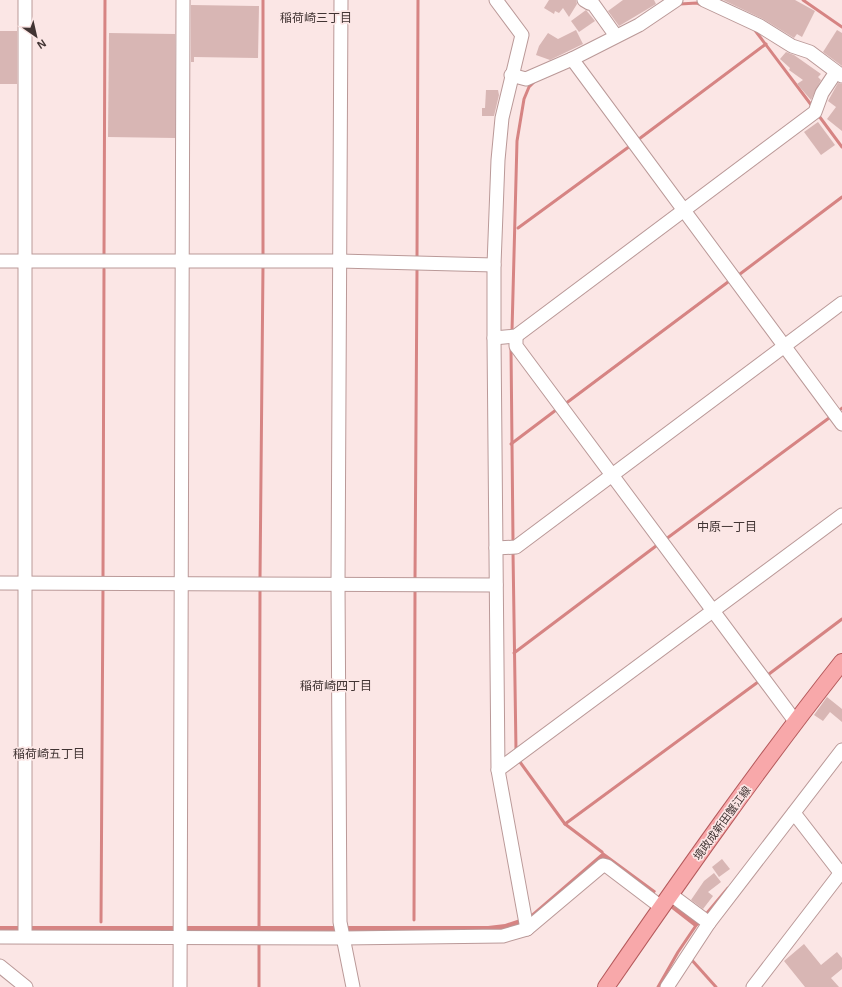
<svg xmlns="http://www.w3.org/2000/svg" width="842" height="987" font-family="Arial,'Noto Sans JP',sans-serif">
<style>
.water{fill:#d68483}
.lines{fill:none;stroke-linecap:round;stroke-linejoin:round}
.stream{stroke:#d68483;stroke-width:3}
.building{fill:#d8b6b4}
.minor-casing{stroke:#ba9998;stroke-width:15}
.major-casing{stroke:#b55a5c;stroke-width:18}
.minor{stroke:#fff;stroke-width:13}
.major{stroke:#f8a8aa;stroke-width:16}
.labels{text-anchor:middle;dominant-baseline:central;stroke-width:3.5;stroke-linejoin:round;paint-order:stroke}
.street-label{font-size:11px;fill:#413433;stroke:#fbe6e5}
.neighbourhood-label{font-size:12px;fill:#413433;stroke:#fbe6e5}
</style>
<rect width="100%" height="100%" fill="#fbe6e5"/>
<g class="water">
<path d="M603 852 656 891 653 896 604 859 518 928 487 932H0V926H488L505 924 529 916Z"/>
<path d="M670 902 699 923V925L695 927 668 906Z"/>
</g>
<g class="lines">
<g class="stream">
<path d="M263 0V258"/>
<path d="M803 0 842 27"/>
<path d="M680 4 697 3 702 5"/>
<path d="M754 29 812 106"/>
<path d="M819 116 842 147"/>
<path d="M639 139 766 44"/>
<path d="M518 228 630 146"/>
<path d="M104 257 105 0"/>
<path d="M417 260 418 0"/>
<path d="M740 274 842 197"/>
<path d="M512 331 517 141 524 99 529 87 535 81"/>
<path d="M511 348 513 540"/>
<path d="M565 404 728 282"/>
<path d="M841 409 842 408"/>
<path d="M511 444 556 410"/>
<path d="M666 539 829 418"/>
<path d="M513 552 516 750"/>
<path d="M103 579 104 269"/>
<path d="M260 579 263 266"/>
<path d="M415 580 417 270"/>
<path d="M514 653 656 546"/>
<path d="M769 674 842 619"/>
<path d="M520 762 565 824 602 852"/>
<path d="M565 824 758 682"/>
<path d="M707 913 728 888"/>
<path d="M414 920 415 590"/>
<path d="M101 922 103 587"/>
<path d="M259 929 260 589"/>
<path d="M259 943V987"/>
<path d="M690 958 716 987"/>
<path d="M658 987 678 952 697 924"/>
</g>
</g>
<g class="building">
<path d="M549 0H576L577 4 569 17 563 8 559 13 555 11 554 14 544 8Z"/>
<path d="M623 0H654L656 4 619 26 608 11Z"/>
<path d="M723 0H795L815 11 802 37 797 34 794 38 763 19Z"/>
<path d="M191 5 259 6 258 58 194 57V62H191Z"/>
<path d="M586 10 595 21 579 32 571 21Z"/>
<path d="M576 30 583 44 550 60 536 55 539 46 548 33 558 39Z"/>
<path d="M837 30 842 33V66L823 52Z"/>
<rect x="0" y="31" width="17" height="53"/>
<path d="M109 33 175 34V138L108 137Z"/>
<path d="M786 52 794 55 821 74 818 77 821 80 811 100 797 84 803 80 789 70 790 68 780 59Z"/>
<path d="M838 83 842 84V131L827 119 836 107 828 101Z"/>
<path d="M486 90H498L499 95 494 116H482V108H485Z"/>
<path d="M818 122 835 145 821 155 804 132Z"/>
<path d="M827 697 842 709V722L830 712 823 721 814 715Z"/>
<path d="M722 859 730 869 719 877 712 867Z"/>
<path d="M714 873 721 882 708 892 713 896 703 909 691 900 704 881Z"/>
<path d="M804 944 821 965 837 952 842 958V969L831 978 839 987H805L784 961Z"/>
</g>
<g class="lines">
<g class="minor-casing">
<g id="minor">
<path d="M341 0 338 584 340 922 353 987"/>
<path d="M496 0 522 35 502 118 498 160 494 265V338L498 770 527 929"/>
<path d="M584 0 589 3 591 1 616 36"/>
<path d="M704 0 760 26 792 46 810 52 842 76"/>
<path d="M572 59 842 424"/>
<path d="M511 75 526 79 572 59 639 25 676 0"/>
<path d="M0 261H339L494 265"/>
<path d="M516 336V346L795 721"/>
<path d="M494 338 516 336 815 112 822 93 836 72"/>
<path d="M496 548 516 547 842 303"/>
<path d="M0 583 496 585"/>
<path d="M498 770 842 515"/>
<path d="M794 813 842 875"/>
<path d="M670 894 709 923"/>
<path d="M25 936V0"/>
<path d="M0 937 343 938 503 936 527 929 603 865 607 866 661 907"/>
<path d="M0 966 26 987"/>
<path d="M180 987 183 0"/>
<path d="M667 987 709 923 842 750"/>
<path d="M753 987 842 871"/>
</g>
</g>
<g class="major-casing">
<path id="major" d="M606 987C682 877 759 767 842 662"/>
</g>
<use href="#minor" class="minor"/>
<use href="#major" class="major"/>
</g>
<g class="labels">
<g class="street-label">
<text transform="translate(722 823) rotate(-54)">境政成新田蟹江線</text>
</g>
<g class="neighbourhood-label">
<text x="316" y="18">稲荷崎三丁目</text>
<text x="727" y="527">中原一丁目</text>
<text x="336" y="686">稲荷崎四丁目</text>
<text x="49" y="754">稲荷崎五丁目</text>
</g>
</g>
<g transform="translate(36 36) rotate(146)" stroke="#fbe6e5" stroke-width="3" paint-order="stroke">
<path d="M0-3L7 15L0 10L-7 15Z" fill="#413433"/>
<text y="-6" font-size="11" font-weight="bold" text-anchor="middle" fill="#413433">N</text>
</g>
</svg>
